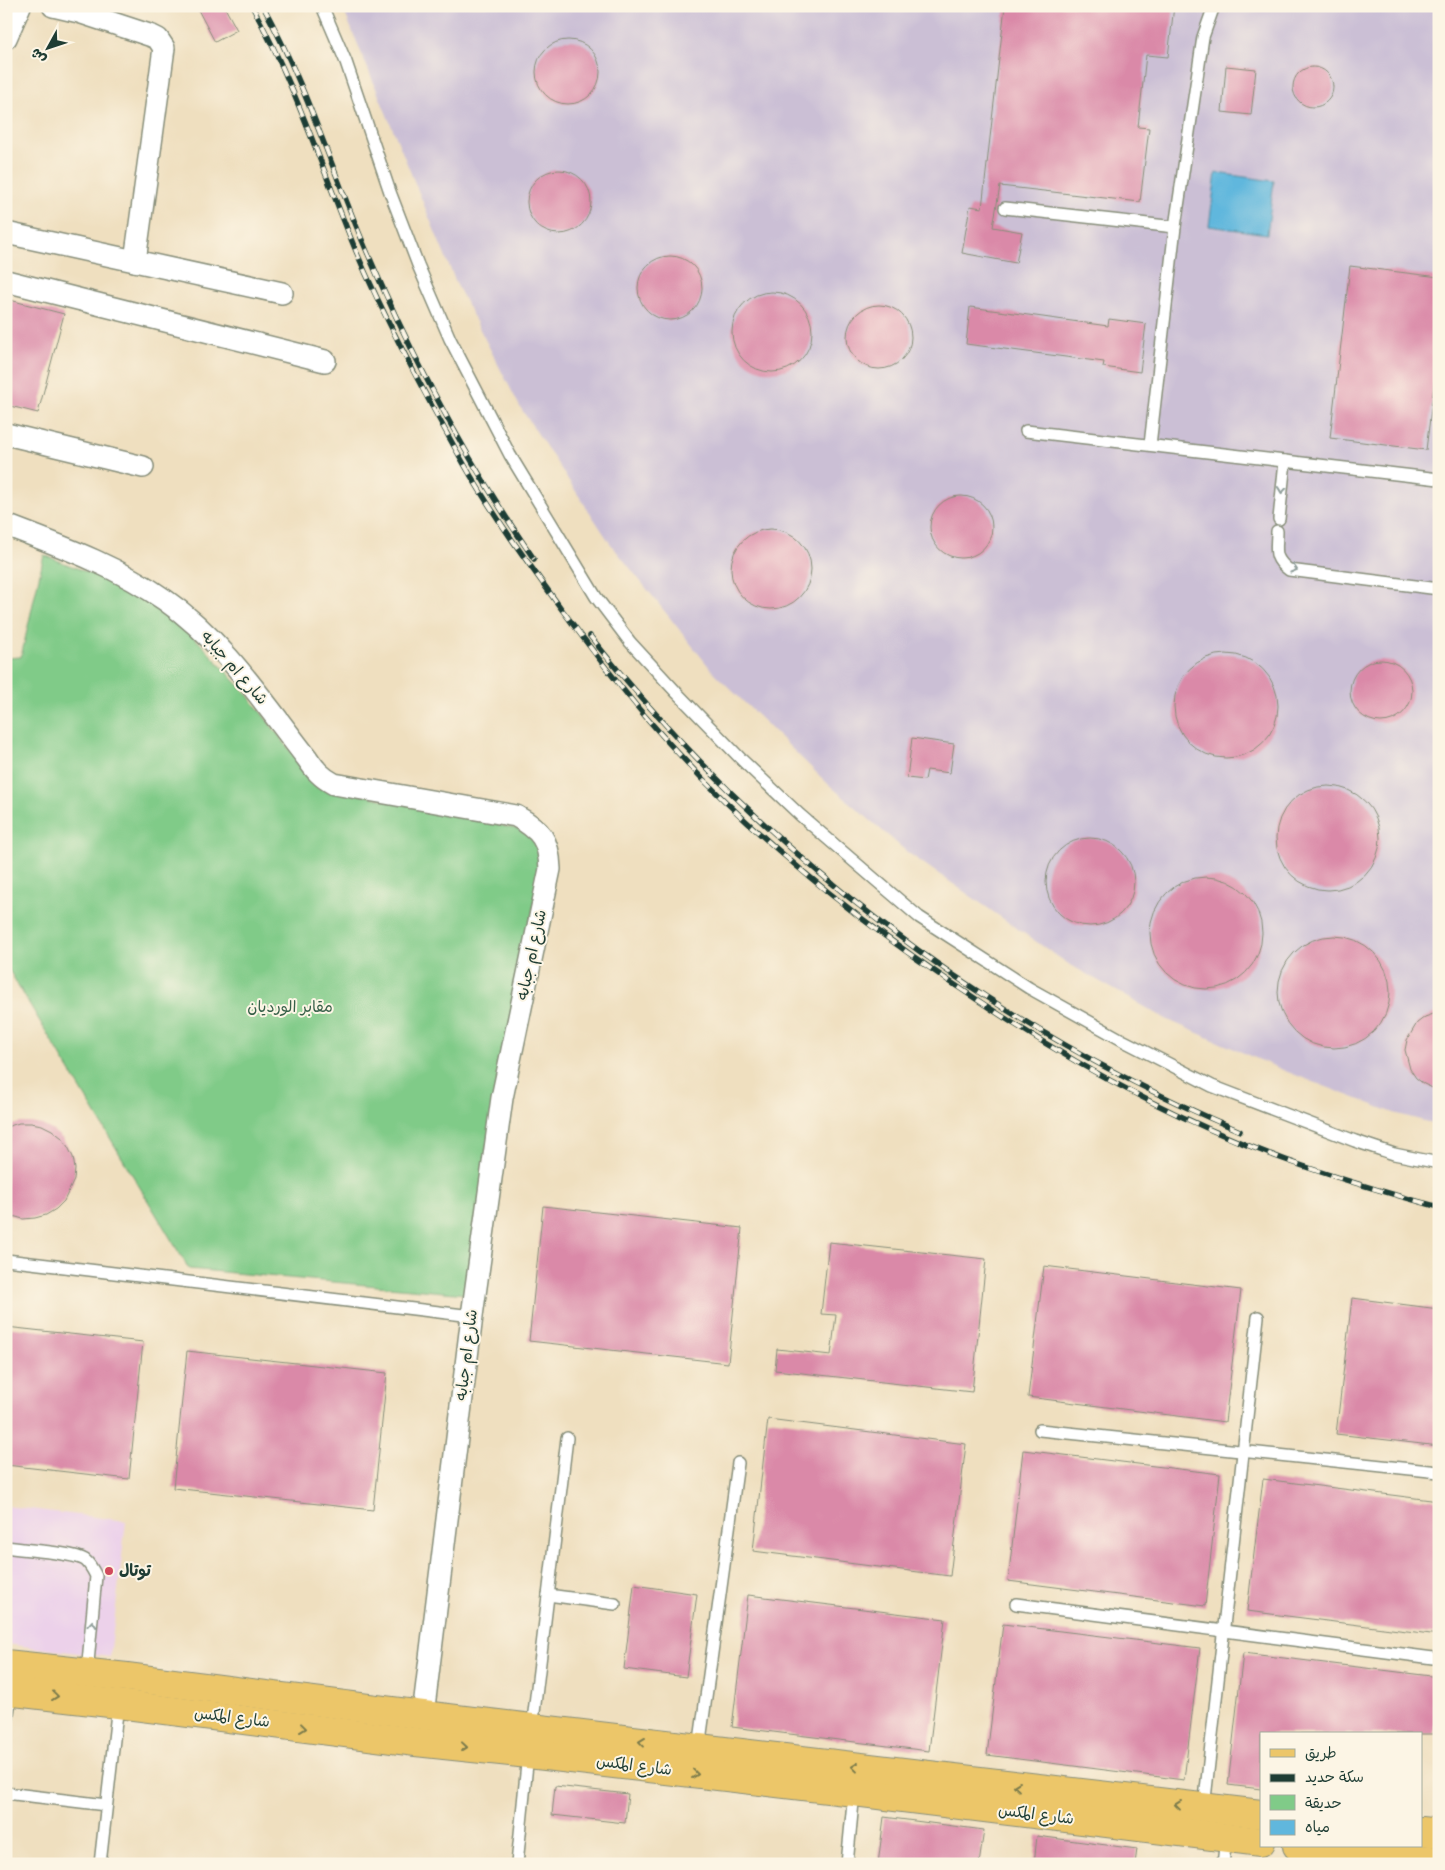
<svg xmlns="http://www.w3.org/2000/svg" width="1445" height="1870" font-family="Mynerve,'Playpen Sans Arabic',sans-serif">
<style>
.built{fill:#ecd1ea}
.industrial{fill:#cbbfd5}
.green{fill:#80cb88;stroke:#50845e}
.water{fill:#60b7dd;stroke:#407a88}
.building{fill:#da89a8}
.lines{fill:none;stroke-linecap:round;stroke-linejoin:round}
.service-casing{stroke:#878e7a;stroke-width:14}
.minor-casing{stroke:#878e7a;stroke-width:24}
.primary-casing{stroke:#878e7a;stroke-width:30}
.service{stroke:#fff;stroke-width:11}
.minor{stroke:#fff;stroke-width:21}
.primary{stroke:#ecc669;stroke-width:28}
.rail-casing{stroke:#1f3d34;stroke-width:5.5}
.rail{stroke:#fcf5e5;stroke-width:4;stroke-dasharray:11;stroke-linecap:butt}
.oneway{stroke:#8f9e9a}
.oneway2{stroke:#7b7b4c}
.poi-dot{fill:#d1495b;stroke:#fcf5e5;stroke-width:2}
.labels{text-anchor:middle;dominant-baseline:central;stroke-width:4;stroke-linejoin:round;paint-order:stroke}
.street-label{font-size:16px;fill:#1f3d34;stroke:#fcf5e5}
.park-label{font-size:16px;fill:#376049;stroke:#fcf5e5}
.poi-label{font-size:16px;font-weight:bold;fill:#1f3d34;stroke:#fcf5e5;text-anchor:start}
</style>
<rect width="100%" height="100%" fill="#fcf5e5"/>
<filter id="ink" filterUnits="userSpaceOnUse"><feTurbulence type="fractalNoise" baseFrequency=".02" numOctaves="2"/><feDisplacementMap in="SourceGraphic" scale="10" xChannelSelector="R" yChannelSelector="G"/><feConvolveMatrix kernelMatrix="1 2 1 2 8 2 1 2 1" color-interpolation-filters="sRGB"/></filter>
<filter id="wash" filterUnits="userSpaceOnUse"><feTurbulence type="fractalNoise" baseFrequency=".0096" numOctaves="4" result="noise"/><feDisplacementMap in="SourceGraphic" scale="20" xChannelSelector="R" yChannelSelector="G"/><feGaussianBlur stdDeviation="1.12" result="paint"/><feColorMatrix in="noise" values="0 0 0 0 0 0 0 0 0 0 0 0 0 0 0 0 0 1.4 0 .05"/><feComposite in="paint" operator="in"/></filter>
<g filter="url(#wash)">
<rect width="100%" height="100%" fill="#efdfbf"/>
<path class="built" d="M6 1506 126 1521 110 1657 6 1644Z"/>
<path class="industrial" d="M342 6H1439V1125L1394 1113 1285 1071 1168 1020 1067 963 907 852 827 783 714 673 610 543 520 407 457 285Z"/>
<path class="green" d="M44 555 112 582 158 608 198 641 246 693 317 785 517 829C535 837 541 849 540 868L466 1294 189 1269 6 965V658L21 657Z"/>
<path class="water" d="M1216 173 1274 181 1267 234 1209 226Z"/>
<g id="blocks">
<g class="building">
<path d="M196 6H224L237 30 215 42Z"/>
<path d="M1005 6H1174L1168 57 1146 55 1138 127 1149 128 1140 202 1000 186 993 227 1022 232 1016 263 962 253 970 206 982 208Z"/>
<circle cx="568" cy="72" r="32"/>
<path d="M1226 66 1256 69 1251 115 1222 112Z"/>
<circle cx="1313" cy="87" r="20"/>
<circle cx="559" cy="202" r="32"/>
<circle cx="670" cy="288" r="32"/>
<path d="M1350 266 1439 277V345L1426 450 1330 438Z"/>
<circle cx="772" cy="332" r="40"/>
<path d="M6 299 64 314 38 413 6 405Z"/>
<circle cx="879" cy="337" r="32"/>
<path d="M970 307 1108 326 1109 319 1146 324 1140 372 1103 367 1104 362 966 344Z"/>
<circle cx="961" cy="527" r="31"/>
<circle cx="771" cy="569" r="40"/>
<circle cx="1226" cy="706" r="52"/>
<circle cx="1381" cy="691" r="31"/>
<path d="M912 738 954 744 950 773 927 770 925 780 907 778Z"/>
<circle cx="1328" cy="838" r="52"/>
<circle cx="1090" cy="882" r="44"/>
<circle cx="1206" cy="933" r="56"/>
<circle cx="1334" cy="992" r="56"/>
<path d="M1439 1012V1091L1424 1084 1416 1078 1410 1069 1405 1050 1407 1040 1417 1023 1425 1017Z"/>
<path d="M19 1123H31L42 1125 52 1130 62 1138 68 1147 73 1157 75 1169 74 1180 64 1201 56 1209 46 1215 35 1218 23 1219 6 1214V1127Z"/>
<path d="M543 1206 742 1228 728 1363 529 1341Z"/>
<path d="M829 1242 986 1259 972 1392 775 1370 777 1349 831 1355 836 1315 821 1314Z"/>
<path d="M1044 1266 1241 1290 1225 1422 1028 1397Z"/>
<path d="M1352 1298 1439 1309V1446L1336 1434Z"/>
<path d="M6 1327 143 1342 129 1479 6 1465Z"/>
<path d="M187 1351 387 1373 373 1510 173 1488Z"/>
<path d="M768 1419 966 1444 950 1576 753 1551Z"/>
<path d="M1023 1450 1220 1474 1205 1606 1008 1581Z"/>
<path d="M1263 1479 1439 1501V1635L1247 1611Z"/>
<path d="M634 1585 697 1594 686 1677 624 1669Z"/>
<path d="M748 1595 945 1619 929 1751 732 1727Z"/>
<path d="M1003 1624 1200 1648 1184 1780 987 1755Z"/>
<path d="M1243 1653 1439 1677 1434 1734H1261V1789L1228 1785Z"/>
<path d="M555 1786 628 1794 625 1823 552 1815Z"/>
<path d="M884 1817 984 1830 979 1864H878Z"/>
<path d="M1037 1836 1137 1849 1135 1864H1034Z"/>
</g>
</g>
</g>
<g filter="url(#ink)">
<use href="#blocks" fill-opacity="0" stroke="#878e7a" stroke-width="1"/>
<g class="lines">
<g class="service-casing">
<g id="service">
<path d="M322 6 346 62 390 192 418 265 450 339 510 455 596 597 630 642 677 693 742 760 800 815 878 882 919 917 1029 988 1124 1041 1212 1086 1355 1141 1394 1154 1439 1163"/>
<path d="M1005 208 1175 227 1203 37 1214 6"/>
<path d="M1026 431 1439 479"/>
<path d="M1150 445 1175 227"/>
<path d="M1279 519 1285 461"/>
<path d="M1277 531C1277 550 1272 557 1289 570L1439 589"/>
<path d="M6 1260 472 1316"/>
<path d="M1040 1430 1439 1472"/>
<path d="M6 1547C23 1550 72 1552 85 1560 90 1564 93 1570 96 1576L87 1673"/>
<path d="M548 1595 615 1604"/>
<path d="M1016 1604 1433 1658"/>
<path d="M6 1729 11 1691"/>
<path d="M532 1729 567 1438"/>
<path d="M699 1748 738 1463"/>
<path d="M6 1793 106 1805"/>
<path d="M1204 1808 1258 1317"/>
<path d="M100 1864 118 1704"/>
<path d="M517 1864 528 1754"/>
<path d="M847 1864 854 1792"/>
<path d="M1223 1864 1226 1839"/>
</g>
</g>
<g class="minor-casing">
<g id="minor">
<path d="M53 6 79 12 152 36 158 39 164 48 135 261"/>
<path d="M6 38 20 6"/>
<path d="M6 233 282 293"/>
<path d="M6 281 325 361"/>
<path d="M6 434 143 467"/>
<path d="M6 525C61 546 117 566 165 600 223 640 264 703 307 758 315 770 321 777 334 784L516 816C541 830 549 840 550 869L502 1098 472 1316 423 1715"/>
</g>
</g>
<g class="primary-casing">
<g id="primary">
<path d="M6 1664 127 1677 423 1715 699 1748 1261 1814"/>
<path d="M6 1691 118 1704 416 1742 528 1754 854 1792 1261 1842"/>
<path d="M1421 1831 1439 1833"/>
<path d="M1297 1846 1439 1861"/>
</g>
</g>
<use href="#service" class="service"/>
<use href="#minor" class="minor"/>
<use href="#primary" class="primary"/>
<g class="rail-casing">
<g id="rail">
<path d="M252 6C295 84 322 169 356 251 387 324 425 395 464 464 493 515 528 563 563 611 589 646 616 682 645 716 739 826 852 918 973 997 1071 1063 1175 1120 1286 1160 1336 1178 1387 1193 1439 1207"/>
<path d="M263 6C305 83 331 167 365 247 411 356 467 462 534 559"/>
<path d="M590 636C761 852 986 1025 1240 1131"/>
</g>
</g>
<use href="#rail" class="rail"/>
</g>
<defs><path id="oneway-chevron" d="M-2-3.5L2.5 0L-2 3.5" fill="none" stroke-width="1.6" stroke-linecap="round" stroke-linejoin="round" transform="scale(1.25)"/></defs>
<g class="oneway">
<use href="#oneway-chevron" transform="translate(1282 490) rotate(96)"/>
<use href="#oneway-chevron" transform="translate(1294 569) rotate(16)"/>
<use href="#oneway-chevron" transform="translate(92 1624) rotate(-85)"/>
</g>
<g class="oneway2">
<use href="#oneway-chevron" transform="translate(55 1696) rotate(7)"/>
<use href="#oneway-chevron" transform="translate(303 1728) rotate(7)"/>
<use href="#oneway-chevron" transform="translate(642 1742) rotate(-173)"/>
<use href="#oneway-chevron" transform="translate(464 1747) rotate(6)"/>
<use href="#oneway-chevron" transform="translate(855 1767) rotate(-173)"/>
<use href="#oneway-chevron" transform="translate(695 1774) rotate(7)"/>
<use href="#oneway-chevron" transform="translate(1017 1786) rotate(-173)"/>
<use href="#oneway-chevron" transform="translate(1178 1805) rotate(-173)"/>
</g>
</g>
<circle class="poi-dot" cx="109" cy="1571" r="5"/>
<g class="labels">
<g class="street-label">
<text transform="translate(234 668) rotate(49)">شارع ام جبابه</text>
<text transform="translate(532 955) rotate(-78)">شارع ام جبابه</text>
<text transform="translate(467 1355) rotate(-83)">شارع ام جبابه</text>
<text transform="translate(232 1718) rotate(7)">شارع المكس</text>
<text transform="translate(634 1766) rotate(7)">شارع المكس</text>
<text transform="translate(1036 1815) rotate(7)">شارع المكس</text>
</g>
<g class="park-label">
<text x="290" y="1007">مقابر الورديان</text>
</g>
<g class="poi-label">
<text x="119" y="1571">توتال</text>
</g>
</g>
<rect width="1445" height="1870" fill="none" stroke="#fcf5e5" stroke-width="25"/>
<rect x="1260" y="1732" width="162" height="115" fill="#fcf5e5" stroke="#a4ab9e"/>
<rect x="1270" y="1749" width="25" height="8" fill="#ecc669" stroke="#a4ab9e"/>
<text x="1305" y="1758" font-size="15" fill="#1f3d34">طريق</text>
<rect x="1270" y="1774" width="25" height="8" fill="#1f3d34" stroke="#a4ab9e"/>
<text x="1305" y="1782" font-size="15" fill="#1f3d34">سكة حديد</text>
<rect x="1270" y="1795" width="25" height="15" fill="#80cb88" stroke="#a4ab9e"/>
<text x="1305" y="1808" font-size="15" fill="#1f3d34">حديقة</text>
<rect x="1270" y="1820" width="25" height="15" fill="#60b7dd" stroke="#a4ab9e"/>
<text x="1305" y="1832" font-size="15" fill="#1f3d34">مياه</text>
<g transform="translate(48 48) rotate(230)" stroke="#fcf5e5" stroke-width="4" paint-order="stroke">
<path d="M0-4L9 19L0 12L-9 19Z" fill="#1f3d34"/>
<text y="-8" font-size="14" font-weight="bold" text-anchor="middle" fill="#1f3d34">ش</text>
</g>
</svg>
